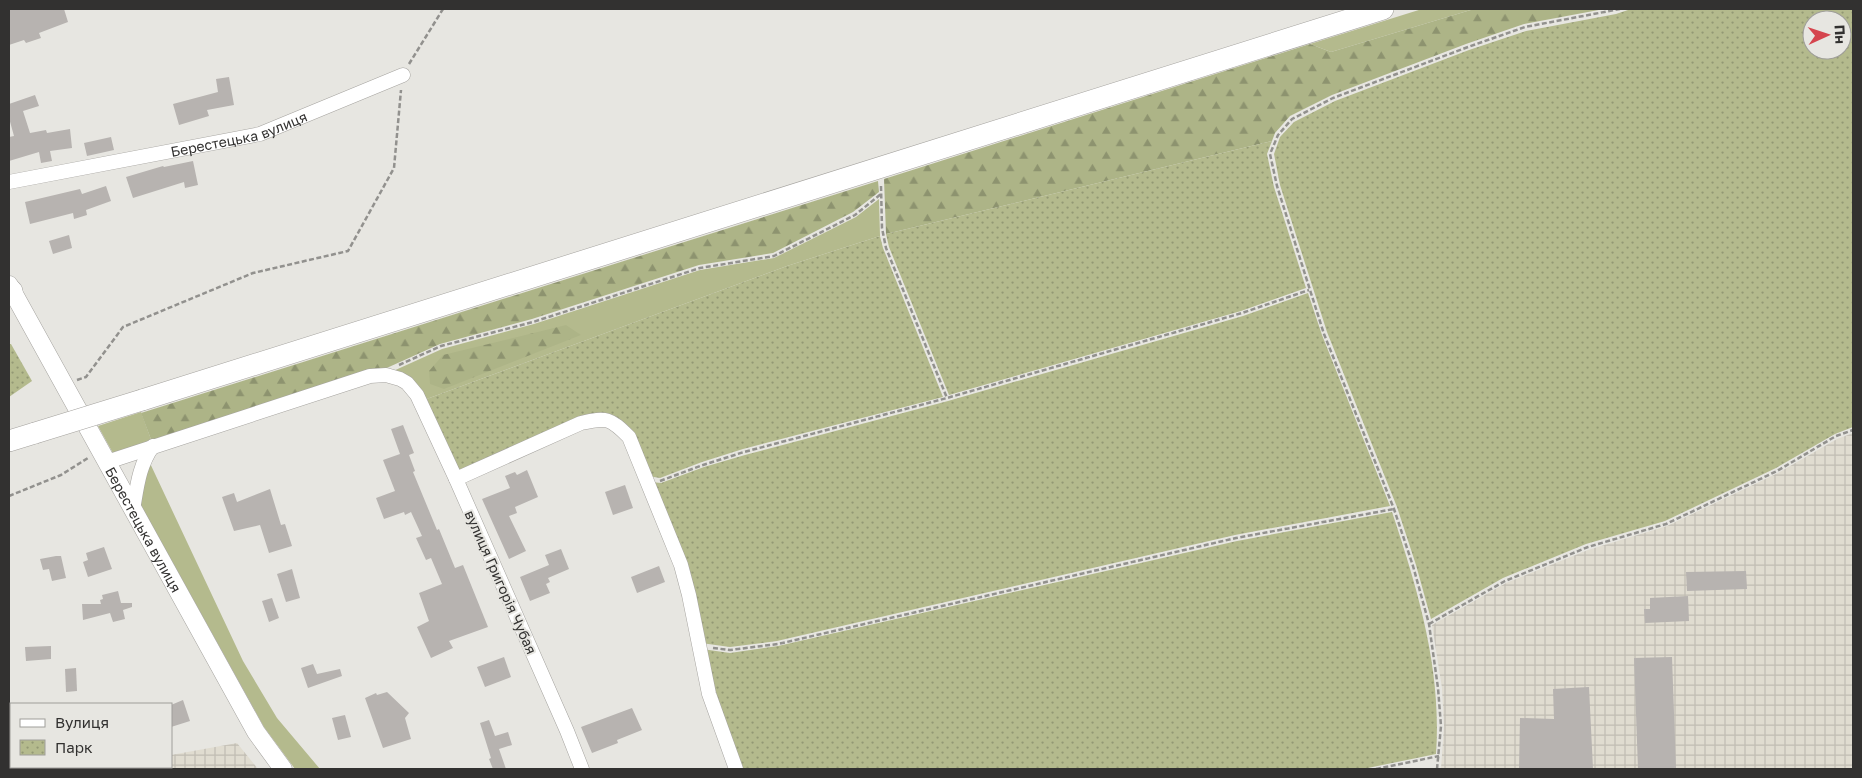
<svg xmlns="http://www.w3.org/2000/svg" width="1862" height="778" font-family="'Golos Text',sans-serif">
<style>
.industrial{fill:url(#industrial-grid)}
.grass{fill:#b4ba8d}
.forest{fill:url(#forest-firs)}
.park{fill:url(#park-dots);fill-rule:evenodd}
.building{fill:#b7b3b0}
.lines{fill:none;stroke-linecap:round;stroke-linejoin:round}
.minor-casing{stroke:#a5a39f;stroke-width:15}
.major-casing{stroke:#a5a39f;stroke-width:19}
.highway-casing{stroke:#a5a39f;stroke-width:22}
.path{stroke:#92918e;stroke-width:2.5;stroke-dasharray:5 2.5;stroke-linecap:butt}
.minor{stroke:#fff;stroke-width:14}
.major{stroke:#fff;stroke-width:18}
.highway{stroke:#fff;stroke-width:21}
.highway-bridge-casing{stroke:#a5a39f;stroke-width:22;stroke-linecap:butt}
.highway-bridge{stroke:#fff;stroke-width:21}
.labels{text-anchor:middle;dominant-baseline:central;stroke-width:4;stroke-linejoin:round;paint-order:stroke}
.street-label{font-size:14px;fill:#323130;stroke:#e7e6e1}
</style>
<defs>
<pattern id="industrial-grid" width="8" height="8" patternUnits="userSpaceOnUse" patternTransform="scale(1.25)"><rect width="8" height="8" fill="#e0dcd0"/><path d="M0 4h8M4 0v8" fill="none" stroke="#c1bdb3"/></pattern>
<pattern id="forest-firs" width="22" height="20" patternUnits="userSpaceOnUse" patternTransform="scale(1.25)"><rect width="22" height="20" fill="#adb487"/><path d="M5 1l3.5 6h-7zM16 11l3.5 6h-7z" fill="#8d936f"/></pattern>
<pattern id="park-dots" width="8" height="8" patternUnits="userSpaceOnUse" patternTransform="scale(1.25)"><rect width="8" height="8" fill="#b4ba8d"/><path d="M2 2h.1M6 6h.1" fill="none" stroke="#939874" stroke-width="1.8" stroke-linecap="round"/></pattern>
</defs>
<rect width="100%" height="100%" fill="#e7e6e1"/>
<g class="industrial">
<path d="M1853 433V769H1441L1444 726 1442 688 1432 625 1506 583 1588 550 1667 526 1778 473 1837 439Z"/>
<path d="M237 743 258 769H86L100 767H171V755Z"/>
</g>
<g class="grass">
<path d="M1422 9H1474L1331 52 1310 44Z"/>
<path d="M879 199 880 236 787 266 424 400 391 372 442 349 534 324 700 270 774 258 856 217Z"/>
<path d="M141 412 152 442 114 455 98 426Z"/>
<path d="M148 459 243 661 277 718 320 769H295L264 727 138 500Z"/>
</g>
<g class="forest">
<path d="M1474 9H1604L1524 24 1466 44 1332 95 1290 116 1275 133 1272 141 886 234 884 179 1310 44 1331 52Z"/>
<path d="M878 181 879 192 853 212 773 253 699 265 532 319 440 344 380 371 152 442 141 413Z"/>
<path d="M566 325 581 335 444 389 430 384 429 371 443 355Z"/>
</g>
<g class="park">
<path d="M1631 9H1853V427L1835 434 1776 468 1665 521 1586 544 1503 578 1431 619 1416 565 1397 507 1327 332 1280 185 1274 154 1280 137 1294 122 1335 101 1469 50 1526 31 1616 14ZM1812 20H1842V50H1812Z"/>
<path d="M1272 141 1267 154 1274 187 1306 288 1241 311 949 395 889 247 886 234Z"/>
<path d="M880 236 883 248 943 397 743 449 702 462 660 478 648 476 632 435 600 416 459 475 424 400 787 266Z"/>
<path d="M1308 293 1322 335 1390 506 1235 535 777 641 730 647 701 643 651 482 661 483 704 467 745 455 948 401 1243 316Z"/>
<path d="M9 344H11L32 381 9 397Z"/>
<path d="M1392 512C1418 590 1442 670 1436 754L1363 769H739L702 649 730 653 778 646 1237 541Z"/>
</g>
<g class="building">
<path d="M9 9H64L68 22 39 33 41 38 26 43 24 40 9 45Z"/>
<path d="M229 77 234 105 207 110 209 116 179 125 173 104 218 92 216 79Z"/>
<path d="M35 95 39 106 23 111 30 133 46 130 47 133 70 129 72 148 50 151 52 161 41 163 39 152 9 161V137L14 136 9 118V104Z"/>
<path d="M111 137 114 150 87 156 84 143Z"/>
<path d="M193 161 198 185 185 188 184 182 133 198 126 177 163 166 164 167Z"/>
<path d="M106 186 111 201 86 210 87 215 74 219 73 213 30 224 25 202 80 189 82 194Z"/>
<path d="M69 235 72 248 53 254 49 241Z"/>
<path d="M403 425 414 453 409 455 415 471 413 472 437 530 439 529 455 568 463 565 488 627 449 641 453 648 431 658 417 627 429 621 419 593 442 584 431 558 426 560 416 538 422 536 411 512 405 515 404 512 384 519 376 498 395 491 383 460 400 454 391 429Z"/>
<path d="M527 470 538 497 515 507 517 513 509 516 526 551 509 559 482 499 510 488 505 476 515 472 517 475Z"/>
<path d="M625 485 633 508 613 515 605 492Z"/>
<path d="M270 489 281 525 285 524 292 546 269 553 260 525 234 531 222 497 234 493 237 502Z"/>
<path d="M104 547 112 569 88 577 83 562 88 560 86 553Z"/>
<path d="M561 549 569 569 548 578 550 582 546 584 550 593 530 601 520 577 549 565 545 555Z"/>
<path d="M56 556H61L66 578 52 581 49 569 43 570 40 559Z"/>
<path d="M659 566 665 582 637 593 631 577Z"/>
<path d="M292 569 300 598 286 602 277 574Z"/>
<path d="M1746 571 1747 589 1687 591 1686 572Z"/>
<path d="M118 591 121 603H132V607L123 610 125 619 113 622 110 613 83 620 82 604H101L100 600 103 599 102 595Z"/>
<path d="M1688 596 1689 621 1645 623 1644 609H1650V598Z"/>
<path d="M272 598 279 618 269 622 262 601Z"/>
<path d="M51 646V659L26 661 25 647Z"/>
<path d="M504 657 511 677 485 687 477 667Z"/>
<path d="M1672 657 1676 769H1638L1634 658Z"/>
<path d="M313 664 317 674 340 669 342 676 308 688 301 668Z"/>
<path d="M76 668 77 691 66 692 65 669Z"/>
<path d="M1589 687 1593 769H1519L1520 718 1554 719 1553 689Z"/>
<path d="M387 692 409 713 405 718 411 739 383 748 365 698 376 693 377 695Z"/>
<path d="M183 700 190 721 171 727V705Z"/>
<path d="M632 708 642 730 617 740 618 743 592 753 581 727Z"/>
<path d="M345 715 351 737 338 740 332 718Z"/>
<path d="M489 720 495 736 508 732 512 745 499 749 506 769H493L489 759 491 758 480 723Z"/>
</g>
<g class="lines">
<g class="minor-casing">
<g id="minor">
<path id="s1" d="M9 182 260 134 403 75"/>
<path d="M107 462 370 376 386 375 400 379 407 383 417 395 456 479 567 731 582 769"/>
<path d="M456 479 581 423C607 417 610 418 629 437L681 565 689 595 709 694 736 769"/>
<path d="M133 510C137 487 139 465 153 446"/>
</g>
</g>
<g class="major-casing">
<g id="major">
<path id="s2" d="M9 285 256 732 283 769"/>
</g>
</g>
<g class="highway-casing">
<g id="highway">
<path d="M9 293 12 291"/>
<path d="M142 400 1383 9"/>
<path d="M9 441 35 433"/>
</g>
</g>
<g class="path">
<path d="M409 64 443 9"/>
<path d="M881 186 882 228 886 248 947 398"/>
<path d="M399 365 441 346 533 322 700 268 774 256 855 215 881 194"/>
<path d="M77 380 86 377 123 327 253 273 348 251 394 168 401 90"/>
<path d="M660 481 703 465 744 452 947 398 1242 313 1309 290"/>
<path d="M9 496 61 475 88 458"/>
<path d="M1429 624 1505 581 1588 547 1666 524 1777 471 1836 436 1853 430"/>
<path d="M713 648 730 650 778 644 1236 538 1394 509"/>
<path d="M1376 769 1439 756"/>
<path d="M1437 769 1441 726 1438 688 1429 624 1413 566 1394 509 1324 334 1277 186 1270 154 1278 135 1292 119 1333 98 1468 47 1525 27 1620 9"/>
</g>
<use href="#minor" class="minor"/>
<use href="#major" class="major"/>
<use href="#highway" class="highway"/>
<g class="highway-bridge-casing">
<path id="highway-bridge" d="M35 433 142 400"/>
</g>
<use href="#highway-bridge" class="highway-bridge"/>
</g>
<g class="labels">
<g class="street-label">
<text stroke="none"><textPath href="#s1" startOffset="235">Берестецька вулиця</textPath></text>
<text stroke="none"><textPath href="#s2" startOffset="279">Берестецька вулиця</textPath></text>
<text transform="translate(501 582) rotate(66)">вулиця Григорія Чубая</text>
</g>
</g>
<rect width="1862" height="778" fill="none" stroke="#323130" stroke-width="20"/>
<rect x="10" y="703" width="162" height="65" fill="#e7e6e1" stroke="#9f9e9a"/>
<rect x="20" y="719" width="25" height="8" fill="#ffffff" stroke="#9f9e9a"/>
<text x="55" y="728" font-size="15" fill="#323130">Вулиця</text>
<rect x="20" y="740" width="25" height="15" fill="url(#park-dots)" stroke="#9f9e9a"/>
<text x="55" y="753" font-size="15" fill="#323130">Парк</text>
<g transform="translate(1827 35) rotate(87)"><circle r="24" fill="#e7e6e1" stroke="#9f9e9a"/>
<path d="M0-4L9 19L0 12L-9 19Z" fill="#d5454e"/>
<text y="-8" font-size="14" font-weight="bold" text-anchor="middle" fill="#323130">Пн</text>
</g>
</svg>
